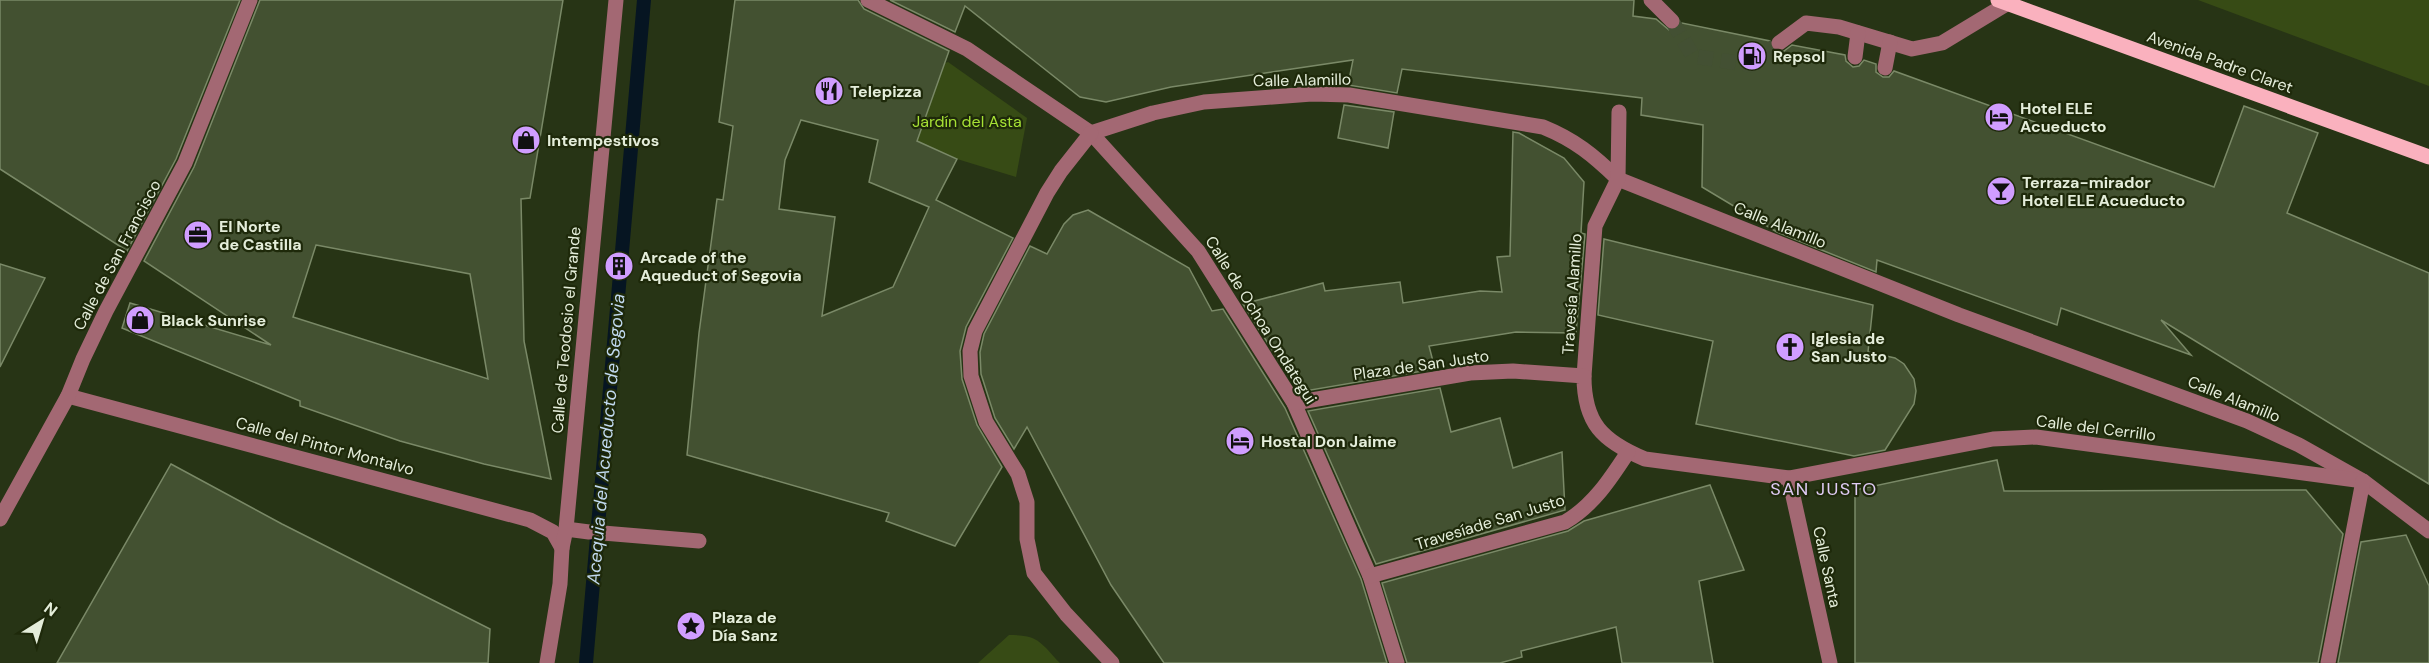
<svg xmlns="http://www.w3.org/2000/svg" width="2429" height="663" font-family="'DM Sans',sans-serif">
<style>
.green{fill:#374b15}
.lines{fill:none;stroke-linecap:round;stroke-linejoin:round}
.stream{stroke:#061522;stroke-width:14}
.building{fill:#435131;stroke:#7a8967;stroke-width:1.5;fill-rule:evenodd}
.minor-tunnel{stroke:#435033;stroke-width:15;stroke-dasharray:15 8;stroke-linecap:butt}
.minor{stroke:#a36873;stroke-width:15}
.major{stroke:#fab1be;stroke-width:15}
.labels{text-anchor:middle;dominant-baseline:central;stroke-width:4.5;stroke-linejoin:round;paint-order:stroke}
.poi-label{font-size:16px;font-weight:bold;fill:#e4edda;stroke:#1e290a;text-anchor:start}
.street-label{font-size:16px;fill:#e4edda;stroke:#1e290a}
.park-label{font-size:16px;fill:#a6e135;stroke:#1e290a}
.water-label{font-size:18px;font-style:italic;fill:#c1d9ef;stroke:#1e290a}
.neighbourhood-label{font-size:18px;letter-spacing:1.5px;fill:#e1ccf6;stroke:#1e290a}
</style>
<rect width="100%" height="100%" fill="#273415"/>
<g class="green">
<path d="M2198 0H2429V86Z"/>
<path d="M948 62 1027 118 1016 177 957 159 917 141 945 63Z"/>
<path d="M1009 635C1039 635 1040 642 1060 663H978Z"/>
</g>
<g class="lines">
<path class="stream" d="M586 663 644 0"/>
</g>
<g class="building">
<path d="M0 0H240L176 159 127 251 0 169Z"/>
<path d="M260 0H563L530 198 521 199 524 341 551 479 484 464 400 441 300 406V401L122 328 130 303 271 345 144 261 194 167ZM316 245 470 274 488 379 293 317Z"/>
<path d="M735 0H858L864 9 949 51 917 141 957 159 936 200 1013 238 966 327 960 351 962 379 977 425 1002 467 955 546 886 521 889 513 687 455 699 333 717 199 723 200 733 126 719 122ZM801 120 878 140 869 182 929 207 893 287 822 316 835 217 779 209 785 160Z"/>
<path d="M890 0H1634L1633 16 1656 19 1669 30 1678 28 1682 23 1770 41 1771 48 1776 52 1784 51 1792 45 1845 55 1846 61 1853 67 1859 66 1864 60 1876 64V72L1883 77H1889L1894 71 2214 187 2244 106 2318 133 2287 213 2429 273V484L2161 320 2191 355 2061 308 2057 325 1877 260 1876 272 1777 232 1702 187 1703 125 1641 115 1642 98 1402 69 1397 93 1348 85 1353 60 1171 87 1106 102 1080 97 965 6 955 32Z"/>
<path d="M1344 105 1394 112 1388 148 1338 138Z"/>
<path d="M1513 132 1519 133 1564 158 1584 182 1581 233 1585 234 1576 333 1516 332 1429 346 1435 369 1299 392 1243 304 1323 283 1325 291 1400 282 1403 303 1480 291 1502 292 1497 257 1510 256Z"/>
<path d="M1088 210 1189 268 1212 311 1223 309 1285 408 1361 579 1387 663H1164L1111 585 1027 427 1014 449 995 418 981 374 980 352 984 334 1030 246 1047 254 1064 224 1073 215Z"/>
<path d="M1604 239 1873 305 1868 352 1895 358 1904 364 1914 379 1916 391 1914 404 1885 450 1854 456 1696 424 1713 341 1598 315Z"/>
<path d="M0 264 45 278 0 367Z"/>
<path d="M1440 388 1451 432 1500 418 1513 468 1562 452 1565 510 1376 564 1308 411Z"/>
<path d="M1997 460 2004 491 2306 490 2343 534 2318 663H1855V490Z"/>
<path d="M171 464 282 524 490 629 488 663H57Z"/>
<path d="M1710 485 1744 570 1699 581 1713 663H1622L1616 627 1521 651 1522 657 1500 663H1407L1382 583 1568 531 1584 521Z"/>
<path d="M2406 535 2429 586V663H2338L2361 542Z"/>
</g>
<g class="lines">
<path class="minor-tunnel" d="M1672 21 1693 56 1750 65 1779 43"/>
<g class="minor">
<path d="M868 0 967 49 1091 133 1198 251 1294 403 1370 576 1397 663"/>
<path d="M1651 0 1672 21"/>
<path d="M1779 43 1806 23 1839 27 1912 49 1942 43 2008 3"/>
<path d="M1855 57 1858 33"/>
<path d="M1885 68 1890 42"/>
<path d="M1091 133 1153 113 1204 102 1312 94 1349 95 1543 127C1575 140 1593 155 1618 179L1959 315 2247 421 2299 445 2363 481 2429 531"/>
<path d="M1091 133 1061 171 1047 193 975 331 970 351 971 376 986 422 1018 474 1027 502V539L1034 573 1066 614 1112 663"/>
<path d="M1584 376 1595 226 1618 179 1619 112"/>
<path d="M68 396 530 520 553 532 562 548"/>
<path d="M1294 403 1470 373 1513 371 1584 376C1584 423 1602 441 1645 459L1789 478 1993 439 2036 437 2356 480"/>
<path d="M1789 478 1830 663"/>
<path d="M0 519 68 396 83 359 106 311 185 163 250 0"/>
<path d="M566 529 589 532"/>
<path d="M603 533 699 541"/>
<path d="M1370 576 1565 522C1593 506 1611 478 1628 452"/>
<path d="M547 663 560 584 562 548 566 529 616 0"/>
<path d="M2328 663 2363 481"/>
</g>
<path class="major" d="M1998 0 2429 157"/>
</g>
<defs>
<g id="fuel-disc" transform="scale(1.5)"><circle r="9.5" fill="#d09dff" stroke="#1e290a"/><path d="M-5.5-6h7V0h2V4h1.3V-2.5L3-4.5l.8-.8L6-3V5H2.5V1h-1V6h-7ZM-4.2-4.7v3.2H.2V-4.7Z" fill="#111"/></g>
<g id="restaurant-disc" transform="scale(1.5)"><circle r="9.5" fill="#d09dff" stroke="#1e290a"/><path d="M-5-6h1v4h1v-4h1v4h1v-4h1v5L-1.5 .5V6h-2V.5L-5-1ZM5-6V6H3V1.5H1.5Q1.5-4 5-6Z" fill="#111"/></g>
<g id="hotel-disc" transform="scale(1.5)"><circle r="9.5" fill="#d09dff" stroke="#1e290a"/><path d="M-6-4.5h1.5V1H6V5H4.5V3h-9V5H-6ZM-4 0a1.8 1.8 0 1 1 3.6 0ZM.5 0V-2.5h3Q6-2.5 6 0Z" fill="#111"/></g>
<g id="shop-disc" transform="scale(1.5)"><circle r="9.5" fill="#d09dff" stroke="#1e290a"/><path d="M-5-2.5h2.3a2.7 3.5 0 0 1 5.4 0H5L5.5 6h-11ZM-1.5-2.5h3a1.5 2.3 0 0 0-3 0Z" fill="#111"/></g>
<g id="bar-disc" transform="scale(1.5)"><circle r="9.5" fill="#d09dff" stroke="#1e290a"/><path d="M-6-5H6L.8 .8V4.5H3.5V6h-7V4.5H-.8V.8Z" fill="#111"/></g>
<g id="office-disc" transform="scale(1.5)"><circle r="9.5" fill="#d09dff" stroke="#1e290a"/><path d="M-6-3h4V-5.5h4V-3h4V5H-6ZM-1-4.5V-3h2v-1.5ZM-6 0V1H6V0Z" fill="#111"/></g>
<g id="building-disc" transform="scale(1.5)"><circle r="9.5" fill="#d09dff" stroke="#1e290a"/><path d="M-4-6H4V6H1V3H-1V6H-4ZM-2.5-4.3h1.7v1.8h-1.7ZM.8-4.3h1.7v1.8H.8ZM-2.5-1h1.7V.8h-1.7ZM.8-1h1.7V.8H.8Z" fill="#111"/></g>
<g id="church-disc" transform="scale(1.5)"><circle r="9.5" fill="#d09dff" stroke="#1e290a"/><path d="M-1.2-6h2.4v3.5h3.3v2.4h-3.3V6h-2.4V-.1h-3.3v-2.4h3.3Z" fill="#111"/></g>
<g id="sight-disc" transform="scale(1.5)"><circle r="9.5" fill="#d09dff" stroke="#1e290a"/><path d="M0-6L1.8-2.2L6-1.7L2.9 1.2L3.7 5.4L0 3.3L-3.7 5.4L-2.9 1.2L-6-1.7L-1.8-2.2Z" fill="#111"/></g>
</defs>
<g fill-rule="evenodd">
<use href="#fuel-disc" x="1752" y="56"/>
<use href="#restaurant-disc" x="829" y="91"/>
<use href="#hotel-disc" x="1999" y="117"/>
<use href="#shop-disc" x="526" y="140"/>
<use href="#bar-disc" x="2001" y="191"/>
<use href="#office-disc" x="198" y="235"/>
<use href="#building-disc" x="619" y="266"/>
<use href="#shop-disc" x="140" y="320"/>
<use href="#church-disc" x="1790" y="347"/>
<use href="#hotel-disc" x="1240" y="441"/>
<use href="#sight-disc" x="691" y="626"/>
</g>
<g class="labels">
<g class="poi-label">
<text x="1773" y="56">Repsol</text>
<text x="850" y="91">Telepizza</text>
<text x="2020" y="108">Hotel ELE<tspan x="2020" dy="18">Acueducto</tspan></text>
<text x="547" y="140">Intempestivos</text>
<text x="2022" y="182">Terraza-mirador<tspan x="2022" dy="18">Hotel ELE Acueducto</tspan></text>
<text x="219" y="226">El Norte<tspan x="219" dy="18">de Castilla</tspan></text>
<text x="640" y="257">Arcade of the<tspan x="640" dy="18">Aqueduct of Segovia</tspan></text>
<text x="161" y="320">Black Sunrise</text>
<text x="1811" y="338">Iglesia de<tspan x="1811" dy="18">San Justo</tspan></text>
<text x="1261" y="441">Hostal Don Jaime</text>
<text x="712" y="617">Plaza de<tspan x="712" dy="18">Día Sanz</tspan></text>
</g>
<g class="street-label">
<text transform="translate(2220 62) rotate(20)">Avenida Padre Claret</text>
<text transform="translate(1302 80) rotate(-1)">Calle Alamillo</text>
<text transform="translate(1780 225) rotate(22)">Calle Alamillo</text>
<text transform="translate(117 255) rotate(-62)">Calle de San Francisco</text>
<text transform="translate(1572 294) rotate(-86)">Travesía Alamillo</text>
<text transform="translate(1261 320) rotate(58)">Calle de Ochoa Ondategui</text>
<text transform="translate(566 330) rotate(-85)">Calle de Teodosio el Grande</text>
<text transform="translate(1421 365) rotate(-8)">Plaza de San Justo</text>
<text transform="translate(2234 399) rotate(22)">Calle Alamillo</text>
<text transform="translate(2096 428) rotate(7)">Calle del Cerrillo</text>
<text transform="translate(325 446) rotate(15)">Calle del Pintor Montalvo</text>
<text transform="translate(1490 522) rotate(-17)">Travesíade San Justo</text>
<text transform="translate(1827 567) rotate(78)">Calle Santa</text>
</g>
<g class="park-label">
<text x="967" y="121">Jardín del Asta</text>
</g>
<g class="water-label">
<text transform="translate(606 439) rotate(-85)">Acequia del Acueducto de Segovia</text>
</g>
<g class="neighbourhood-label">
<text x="1824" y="489">SAN JUSTO</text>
</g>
</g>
<g transform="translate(42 621) rotate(37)" stroke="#1e290a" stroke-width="4.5" paint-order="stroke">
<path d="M0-4.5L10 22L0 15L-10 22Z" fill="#e4edda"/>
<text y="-9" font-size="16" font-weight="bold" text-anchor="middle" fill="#e4edda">N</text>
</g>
</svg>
